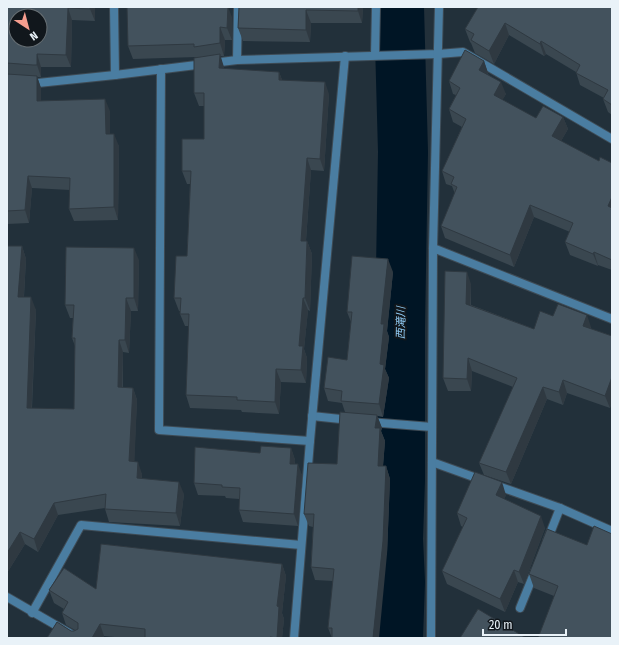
<svg xmlns="http://www.w3.org/2000/svg" width="619" height="645" font-family="'Fira Sans Condensed','Noto Sans JP',sans-serif">
<style>
.lines{fill:none;stroke-linecap:round;stroke-linejoin:round}
.river{stroke:#001525;stroke-width:50}
.lane-casing{stroke:#3e4b55;stroke-width:10}
.street-casing{stroke:#3e4b55;stroke-width:10}
.lane{stroke:#4a7da1;stroke-width:8}
.street{stroke:#4a7da1;stroke-width:8}
.wall{fill:#3a4750}
.shaded-wall{fill:#2f3941}
.building{fill:#43525d;stroke:#2f3941;fill-rule:evenodd}
.labels{text-anchor:middle;dominant-baseline:central;stroke-width:4;stroke-linejoin:round;paint-order:stroke}
.water-label{font-size:11px;font-style:italic;fill:#90ccf6;stroke:#11171c}
</style>
<rect width="100%" height="100%" fill="#22303a"/>
<g class="lines">
<path class="river" d="M398 638 400 582 398 539 400 480V328L403 152 399 7"/>
<g class="lane-casing">
<g id="lane">
<path d="M547 541 560 508"/>
<path d="M520 608 535 571"/>
</g>
</g>
<g class="street-casing">
<g id="street">
<path d="M114 7 115 75"/>
<path d="M375 55 376 7"/>
<path d="M237 60 238 7"/>
<path d="M161 69 159 430 310 441"/>
<path d="M30 83H38L115 75 237 60 438 54 463 52 612 139"/>
<path d="M433 248 612 319"/>
<path d="M312 416 350 420"/>
<path d="M369 422 432 427"/>
<path d="M432 462 482 480"/>
<path d="M495 485 560 508 612 531"/>
<path d="M7 597 78 638"/>
<path d="M32 613 81 525 301 545"/>
<path d="M294 638 310 441 345 56"/>
<path d="M431 638 433 248 439 7"/>
</g>
</g>
<use href="#lane" class="lane"/>
<use href="#street" class="street"/>
</g>
<g class="wall">
<path d="M7 7H95V21L72 20 71 67H41V77H37L41 88V101L110 111V134L119 146 118 220 74 221 69 209 70 190 32 188 29 223 7 224V74H8L7 70Z"/>
<path d="M239 7H363L362 23H311L310 42 243 41 238 28Z"/>
<path d="M612 7V115L608 112 603 99 604 98 580 85 576 72 546 54 544 56 509 35 494 64 475 53 471 43 470 42 465 29Z"/>
<path d="M232 17V40H225L224 56H220L224 69 279 72 282 80 329 94 324 171 311 170 306 241H307L312 254 310 311 308 310 304 349 307 358 306 383 281 382 279 414 242 412 241 410 190 408 186 395 189 326H185L180 314V311H179L174 298 187 256 190 184H187L182 171 204 139V106H199L194 93 198 57H197L133 59 128 46Z"/>
<path d="M484 61 488 73V74L506 94 502 100 536 118 563 117 568 129 561 141 599 161 612 163V270L598 265V266L570 255 565 242 570 232 534 217 514 267 445 238 441 226 455 194 452 186 446 184 442 171 462 127 453 122 449 109 456 95 453 94 449 81Z"/>
<path d="M22 246 26 259 24 297 36 310 32 408 74 409 75 346 72 338 73 318H70L65 305 139 260 138 311H131L129 353 123 352V387L133 388 137 400 134 462 142 474V478L184 494 180 526 109 522 105 509V508L58 515 38 552 25 544 7 573Z"/>
<path d="M393 272 387 331 389 337 385 369 389 378 383 417 377 416 382 428 381 431 385 441 383 466H386L390 479 387 554 332 638 328 628 333 581 315 580 311 567 313 527 309 526 304 514 337 464 345 412 342 403 328 401 324 388 347 360 351 322 347 312Z"/>
<path d="M471 284V305L534 329 553 316 591 327V329L612 336V401L610 408 567 393 563 405 547 399 511 484 484 475 479 463 513 387 472 371 471 391H448L443 378Z"/>
<path d="M291 448 295 460V464L302 475 298 526 243 522 239 510V499L226 498 225 496 198 495 194 483 260 453Z"/>
<path d="M506 495 504 499 545 528 524 584 518 582 505 612 447 584 442 571 463 527 461 526 457 513Z"/>
<path d="M101 544 282 564 286 576 282 613 284 619 282 638H125L104 636 103 638H47L57 622 71 631H74L75 630 66 625 62 613 64 609 54 603 49 590 64 568 96 589Z"/>
<path d="M587 545 554 596 534 588 529 574Z"/>
</g>
<g class="shaded-wall">
<path d="M90 7H95V21L90 9Z"/>
<path d="M228 7 232 17V40L227 28Z"/>
<path d="M358 7H363L362 23 358 11Z"/>
<path d="M68 8 72 20 71 67 66 55Z"/>
<path d="M306 10 311 23 310 42 306 30Z"/>
<path d="M505 23 509 35 494 64 489 51Z"/>
<path d="M220 27 225 40 224 56 220 43Z"/>
<path d="M541 41 546 54 544 56 540 44Z"/>
<path d="M37 54 41 67V77L37 65Z"/>
<path d="M220 54 224 67V81L219 68Z"/>
<path d="M484 61 488 73 484 82 479 70Z"/>
<path d="M279 72 284 85 279 80Z"/>
<path d="M37 76 41 88V113L37 101Z"/>
<path d="M325 82 329 94 324 171 320 159Z"/>
<path d="M501 82 506 94 498 108 494 95Z"/>
<path d="M105 99 110 111V146L106 134Z"/>
<path d="M563 117 568 129 557 148 552 136Z"/>
<path d="M114 134 119 146 118 220 114 207Z"/>
<path d="M307 158 311 170 305 253 301 241Z"/>
<path d="M28 176 32 188 29 223 25 210Z"/>
<path d="M612 197V218L608 206Z"/>
<path d="M530 205 534 217 514 267 510 255Z"/>
<path d="M307 241 312 254 310 311 305 298Z"/>
<path d="M22 246 26 259 23 309 18 297Z"/>
<path d="M134 248 139 260 138 311 134 298Z"/>
<path d="M594 252 598 265V266L593 254Z"/>
<path d="M388 259 393 272 387 331 389 337 385 369 389 378 383 417 379 404 381 324Z"/>
<path d="M467 272 471 284 470 316 466 304Z"/>
<path d="M31 297 36 310 31 420 27 408Z"/>
<path d="M126 298 131 311 129 353 125 340Z"/>
<path d="M303 298 308 310 304 349 307 358 306 383 301 370 299 346Z"/>
<path d="M587 315 591 327 587 338 583 326Z"/>
<path d="M119 340 123 352 122 400 118 387Z"/>
<path d="M468 358 472 371 471 391 467 379Z"/>
<path d="M276 369 281 382 279 414 275 402Z"/>
<path d="M612 377V401L610 408 605 396Z"/>
<path d="M563 380 567 393 563 405 559 392Z"/>
<path d="M543 387 547 399 511 484 506 472Z"/>
<path d="M133 388 137 400 134 474 129 461Z"/>
<path d="M377 415 382 428 381 431 385 441 382 478 378 466 375 428Z"/>
<path d="M291 448 295 460 294 475 290 464Z"/>
<path d="M138 462 142 474 141 490 137 478Z"/>
<path d="M298 464 302 475 298 526 294 514Z"/>
<path d="M386 466 390 479 387 554 379 638H373Z"/>
<path d="M179 482 184 494 180 526 176 513Z"/>
<path d="M502 482 506 495 500 508 496 495Z"/>
<path d="M54 503 58 515 38 552 34 539Z"/>
<path d="M541 516 545 528 524 584 519 572Z"/>
<path d="M20 532 25 544 7 573V553Z"/>
<path d="M282 564 286 576 282 613 284 619 282 638H277V606Z"/>
<path d="M514 570 518 582 505 612 500 599Z"/>
<path d="M100 624 104 636 103 638H92Z"/>
</g>
<g class="building">
<path d="M7 7H90V9L68 8 66 55 37 54V65H33L7 63ZM16 16H40V40H16Z"/>
<path d="M127 7H228L227 28 220 27V43L194 47V44L128 46Z"/>
<path d="M239 7H358V11L306 10V30L238 28Z"/>
<path d="M478 7H612V105L603 99 608 90 576 73 580 65 541 41 540 44 505 23 489 51 471 40 474 34 465 29Z"/>
<path d="M465 50 484 61 479 70 501 82 494 95 536 118 543 106 563 117 552 136 599 161 600 157 612 163V197L608 206 612 208 611 210 612 211V260L594 252 593 254 565 242 573 223 530 205 510 255 441 226 457 187 451 184 454 177 442 171 466 119 449 109 460 88 449 81Z"/>
<path d="M220 54 219 68 279 72V80L325 82 320 159 307 158 301 241H307L305 298H303L299 346H303L301 370 276 369 275 402 237 400V397L186 395 189 314H180L181 298H174L176 256H187L191 171H182V139H204V93H194V58Z"/>
<path d="M7 74 37 76V101L105 99 106 134H114V207L69 209 70 178 28 176 25 210 7 211Z"/>
<path d="M7 246H22L18 297H31L27 408 74 409 75 338H72L74 305H65L66 247 134 248V298H126L125 340H119L118 387 133 388 129 461 138 462 137 478 179 482 176 513 105 509 106 494 54 503 34 539 20 532 7 553Z"/>
<path d="M352 256 388 259 381 324H384L380 364 384 365 379 404 341 401 342 391 324 388 328 357 347 360 352 312H347Z"/>
<path d="M445 271 467 272 466 304 534 329 540 311 553 316 558 304 587 315 583 326 612 336V377L605 396 563 380 559 392 543 387 506 472 479 463 517 378 468 358 467 379 443 378Z"/>
<path d="M340 412 377 415 375 428H380L378 466H386L383 541 373 638H332V628H328L334 569 311 567 314 514H304L308 463 337 464Z"/>
<path d="M261 446 291 448 290 464H298L294 514 239 510 240 488 222 487V485L194 483 195 447 260 453Z"/>
<path d="M475 472 502 482 496 495 541 516 519 572 514 570 500 599 442 571 467 518 457 513Z"/>
<path d="M594 526 612 534V638H538L558 586 529 574 547 529 587 545Z"/>
<path d="M101 544 282 564 277 606 279 607 277 638 270 637V638H145V629L100 624 92 638H47L57 622 71 631H74L78 629V623L62 613 68 602 49 590 64 568 96 589Z"/>
<path d="M478 609 526 638H460Z"/>
</g>
<g class="labels">
<g class="water-label">
<text transform="translate(401 323) rotate(-89)">西滝川</text>
</g>
</g>
<rect width="619" height="645" fill="none" stroke="#e9f2f8" stroke-width="16"/>
<g transform="translate(28 28) rotate(144)"><circle r="19" fill="#11171c" stroke="#676f74"/>
<path d="M0-3L7 15L0 10L-7 15Z" fill="#f59d8e"/>
<text y="-6" font-size="11" font-weight="bold" text-anchor="middle" fill="#e9f2f8">N</text>
</g>
<path d="M483 629v6h83v-6" fill="none" stroke="#e9f2f8" stroke-width="2"/>
<text x="489" y="629" font-size="12" fill="#e9f2f8" stroke="#11171c" stroke-width="3" paint-order="stroke">20 m</text>
</svg>
